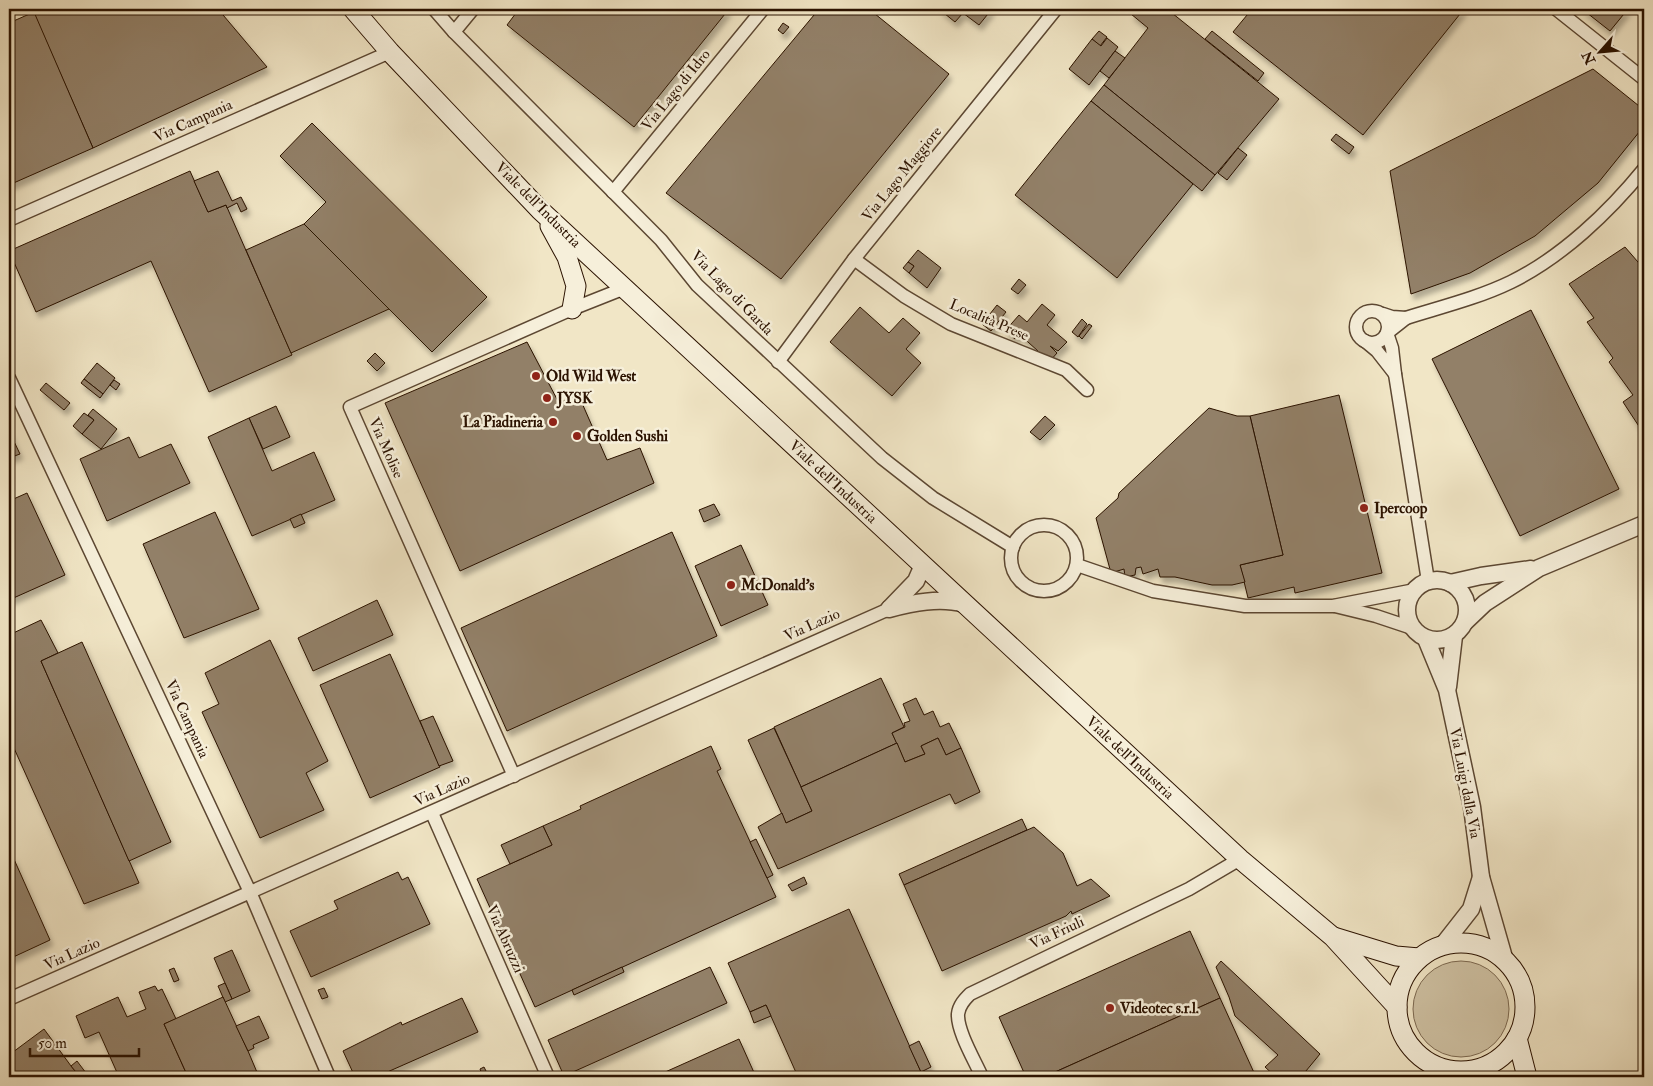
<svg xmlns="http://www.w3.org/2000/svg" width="1653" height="1086" font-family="'IM FELL Double Pica',serif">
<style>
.green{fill:#cfc2a4;stroke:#7d6a52}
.building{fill:#928067;stroke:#2b1200;filter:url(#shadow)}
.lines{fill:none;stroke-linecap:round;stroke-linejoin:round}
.minor-casing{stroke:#5c4732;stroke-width:15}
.tertiary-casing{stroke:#5c4732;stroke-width:19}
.secondary-casing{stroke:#2b1200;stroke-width:21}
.minor{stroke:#f6efda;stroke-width:12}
.tertiary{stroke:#f6efda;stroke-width:16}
.secondary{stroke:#f6efda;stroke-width:19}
.poi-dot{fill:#8f2418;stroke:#f6efda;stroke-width:2}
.labels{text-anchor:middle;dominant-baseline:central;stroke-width:5;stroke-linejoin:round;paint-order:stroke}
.street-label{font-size:15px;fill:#2b1200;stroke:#f6efda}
.poi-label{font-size:15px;font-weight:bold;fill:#2b1200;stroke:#f6efda;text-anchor:start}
</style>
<defs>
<filter id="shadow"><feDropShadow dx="3" dy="5.5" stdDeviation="2.5" flood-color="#0004"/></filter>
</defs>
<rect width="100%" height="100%" fill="#f1e6c6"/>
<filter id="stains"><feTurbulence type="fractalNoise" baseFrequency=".004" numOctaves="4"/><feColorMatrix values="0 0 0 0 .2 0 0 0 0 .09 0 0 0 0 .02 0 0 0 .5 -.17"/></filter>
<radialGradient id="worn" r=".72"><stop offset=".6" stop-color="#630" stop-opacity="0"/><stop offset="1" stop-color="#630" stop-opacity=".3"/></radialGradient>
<circle class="green" cx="1461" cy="1009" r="48"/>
<g class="building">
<path d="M32 9H218L267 67 93 148Z"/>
<path d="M519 9H729L634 127 507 25Z"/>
<path d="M819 9H869L949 74 781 279 666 193Z"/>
<path d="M939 9H992L979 25 963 13 955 22Z"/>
<path d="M1135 9H1167L1279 99 1215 175 1104 85 1148 28 1131 14Z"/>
<path d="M1252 9H1464L1363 135 1233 32Z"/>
<path d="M1582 9H1628L1610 31Z"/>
<path d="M34 12 93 148 9 185V23Z"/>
<path d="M783 23 789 27 783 34 778 30Z"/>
<path d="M1099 31 1107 37 1100 46 1092 39Z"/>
<path d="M1212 31 1264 73 1258 81 1205 39Z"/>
<path d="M1107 38 1118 47 1089 85 1069 69 1092 39 1101 46Z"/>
<path d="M1115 51 1125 58 1109 78 1100 71Z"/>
<path d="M1593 69 1644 110V126L1598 183 1535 236 1470 273 1411 294 1390 171Z"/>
<path d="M1104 85 1215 175 1202 191 1091 101Z"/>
<path d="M1091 101 1193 184 1117 278 1015 195Z"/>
<path d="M312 123 487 297 432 352 304 224 326 202 280 156Z"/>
<path d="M1336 134 1354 147 1349 154 1331 140Z"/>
<path d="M1238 148 1247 155 1227 180 1218 173Z"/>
<path d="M190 171 208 212 226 205 292 355 209 392 151 261 36 312 9 251Z"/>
<path d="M218 171 232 201 241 197 247 209 241 212 237 203 227 208 226 205 208 212 194 181Z"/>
<path d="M304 224 389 309 291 353 246 250Z"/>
<path d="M1625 247 1644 269V434L1623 402 1633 395 1609 362 1613 358 1587 322 1594 318 1569 284Z"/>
<path d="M918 250 941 268 927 288 909 273 914 266 908 262Z"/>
<path d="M908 262 914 266 909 273 903 268Z"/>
<path d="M1019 279 1026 285 1018 294 1011 289Z"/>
<path d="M1042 304 1055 315 1047 325 1067 342 1058 351 1050 346 1057 353 1050 361 1036 353 1038 351 1019 334 1015 339 1005 331 1019 315 1027 322Z"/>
<path d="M997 305 1006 312 991 331 982 324Z"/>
<path d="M860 307 889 333 903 318 920 333 906 349 921 363 892 396 830 342Z"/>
<path d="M1531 310 1619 489 1520 536 1432 359Z"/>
<path d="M1082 319 1087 324 1078 337 1072 332Z"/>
<path d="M1089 324 1092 326 1082 339 1079 336Z"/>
<path d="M527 342 559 403 578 394 607 460 640 448 654 483 460 571 385 403Z"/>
<path d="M375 353 385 363 377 371 367 361Z"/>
<path d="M97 363 115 378 103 394 84 379Z"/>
<path d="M84 379 103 394 100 398 81 383Z"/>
<path d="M114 380 120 384 116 390 110 385Z"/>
<path d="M46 383 70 403 64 410 40 390Z"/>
<path d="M1339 395 1382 573 1295 593 1294 587 1248 598 1240 565 1283 555 1250 416Z"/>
<path d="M276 406 290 437 263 449 249 418Z"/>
<path d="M1209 408 1237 416H1250L1283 555 1240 565 1245 582 1232 585H1212L1175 577H1160L1158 569 1143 574 1141 567 1136 568 1135 575 1125 577 1124 569 1111 573 1096 518 1118 498 1119 493Z"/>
<path d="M93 409 117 429 101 449 82 434 94 420 88 415Z"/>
<path d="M84 413 94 420 82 434 73 426Z"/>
<path d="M1045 416 1055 425 1040 440 1030 432Z"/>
<path d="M249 418 272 471 314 452 335 500 252 536 208 437Z"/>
<path d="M9 431 20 454 9 458Z"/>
<path d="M129 437 139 458 171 444 190 483 107 521 80 459Z"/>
<path d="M27 493 65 575 9 600V501Z"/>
<path d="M714 504 720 515 704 522 699 510Z"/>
<path d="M215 512 259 609 184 638 143 544Z"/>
<path d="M301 514 305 523 294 528 290 519Z"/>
<path d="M672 532 717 636 507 731 461 628Z"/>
<path d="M741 545 768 605 721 626 695 566Z"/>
<path d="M377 600 393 635 313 671 298 638Z"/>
<path d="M41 620 58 653 41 661 139 883 84 904 9 737V635Z"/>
<path d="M270 640 328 761 306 773 324 810 260 838 202 712 219 704 205 673Z"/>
<path d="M82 642 171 842 129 861 41 661Z"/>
<path d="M390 654 440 767 370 798 320 685Z"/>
<path d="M881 678 904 727 892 733 897 743 801 787 774 727Z"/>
<path d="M916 698 924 715 933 711 940 727 949 723 961 748 946 755 938 738 921 746 925 754 905 762 892 733 905 727 904 723 910 721 903 704Z"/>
<path d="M433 716 453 761 439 766 420 721Z"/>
<path d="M774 728 812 811 786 823 748 740Z"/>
<path d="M938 738 946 755 961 748 980 792 955 804 950 794 778 869 758 827 782 813 786 823 812 811 801 787 897 743 905 762 925 754 921 746Z"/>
<path d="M711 746 721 769 717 771 776 897 535 1007 477 879 552 845 543 826 581 809 580 806Z"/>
<path d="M1022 819 1027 830 904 885 899 874Z"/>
<path d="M543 826 552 845 510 864 501 845Z"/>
<path d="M1034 827 1063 853 1077 886 1091 879 1110 896 1072 914 1071 911 1066 916 942 971 904 885Z"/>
<path d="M756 839 773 875 767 878 750 842Z"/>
<path d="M13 857 50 940 9 959V859Z"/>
<path d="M398 872 402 880 408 877 430 924 311 977 290 931 338 909 334 901Z"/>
<path d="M804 877 807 884 792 891 788 885Z"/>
<path d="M849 909 921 1072 909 1077H798L766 1005 750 1012 728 963Z"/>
<path d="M1190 931 1220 998 1044 1077H1026L999 1017Z"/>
<path d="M232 950 250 991 232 999 214 958Z"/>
<path d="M1221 961 1320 1054 1301 1077H1276L1265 1067 1278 1055 1235 1016 1229 997 1216 967Z"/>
<path d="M622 967 624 972 574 995 572 990Z"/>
<path d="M710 967 727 1003 564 1076 548 1040Z"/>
<path d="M174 968 179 980 174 982 169 970Z"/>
<path d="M225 983 232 999 225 1002 218 986Z"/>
<path d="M155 986 158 991 162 989 176 1019 164 1024 188 1077H119L99 1032 85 1038 76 1016 118 997 127 1017 146 1009 139 992Z"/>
<path d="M324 988 328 997 322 999 318 990Z"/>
<path d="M223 997 248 1051 259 1077H188L164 1024Z"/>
<path d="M462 998 478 1032 376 1077H355L343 1051 401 1022 402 1025Z"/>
<path d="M1220 998 1256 1077H1044Z"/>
<path d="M766 1005 771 1016 754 1023 750 1012Z"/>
<path d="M259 1016 269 1038 253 1045 254 1048 248 1051 236 1026Z"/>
<path d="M44 1029 71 1066 80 1077H9V1055Z"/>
<path d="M739 1039 756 1077H654Z"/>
<path d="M919 1041 931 1067 921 1072 909 1046Z"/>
<path d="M77 1061 89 1077H80L71 1066Z"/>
<path d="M484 1067 489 1077H483L480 1069Z"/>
</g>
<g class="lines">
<g class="minor-casing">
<g id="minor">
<path d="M434 9 454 32 661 240 697 285 882 458 933 498 1013 547"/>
<path d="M1556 9 1644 79"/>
<path d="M454 32 473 9"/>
<path d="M613 192 763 9"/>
<path d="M9 220 390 52"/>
<path d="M854 259 904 296 951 324 1066 370 1087 390"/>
<circle cx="1372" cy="327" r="16"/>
<path d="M1406 318C1441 307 1478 298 1511 282 1562 257 1609 212 1644 169"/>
<path d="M1365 341 1377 351 1395 374 1392 348 1387 333 1406 318 1392 317 1383 314"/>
<path d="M778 362 854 259 1056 9"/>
<path d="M1395 374 1428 581"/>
<path d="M9 378 250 892 329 1077"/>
<circle cx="1044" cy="558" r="33"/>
<path d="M1077 565 1153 591 1245 606H1333L1415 590"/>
<path d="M1335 606 1376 616 1412 628"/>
<path d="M514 776 350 407 572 309 625 288"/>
<path d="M432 813 548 1077"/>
<path d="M9 999 889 609"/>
<path d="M982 1077C975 1061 957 1031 958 1014 959 1005 965 999 970 994L1189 889 1240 859"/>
</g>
</g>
<g class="tertiary-casing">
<g id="tertiary">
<circle cx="1437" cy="610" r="30"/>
<path d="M1450 583 1481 576 1531 569"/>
<path d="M890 608 916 581 923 565"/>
<path d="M889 609C912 603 940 597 964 604"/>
<path d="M1465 622 1485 603 1539 568 1644 524"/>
<path d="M1426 639 1447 690 1472 807 1481 877 1505 961"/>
<path d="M1448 687 1454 636"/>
<path d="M1442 946 1471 909 1481 877"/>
</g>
</g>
<g class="secondary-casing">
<g id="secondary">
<path d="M353 9 390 52 540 210 1240 859 1333 937 1397 1007"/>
<path d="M550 226 567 257 576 286 572 309"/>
<path d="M1334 937 1396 956 1419 958"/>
<circle cx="1461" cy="1007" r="64"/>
<path d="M1517 1038 1527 1077"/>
</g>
</g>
<use href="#minor" class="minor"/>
<use href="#tertiary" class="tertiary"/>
<use href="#secondary" class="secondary"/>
</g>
<g class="poi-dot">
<circle cx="536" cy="376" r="5"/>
<circle cx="547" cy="398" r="5"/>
<circle cx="553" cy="422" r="5"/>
<circle cx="577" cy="436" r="5"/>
<circle cx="1364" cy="508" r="5"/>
<circle cx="731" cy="585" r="5"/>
<circle cx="1110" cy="1008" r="5"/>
</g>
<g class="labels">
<g class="street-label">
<text transform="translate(676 90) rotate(-51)">Via Lago di Idro</text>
<text transform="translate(193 121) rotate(-24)">Via Campania</text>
<text transform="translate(902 174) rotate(-51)">Via Lago Maggiore</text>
<text transform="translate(538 205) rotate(45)">Viale dell'Industria</text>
<text transform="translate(732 293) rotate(46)">Via Lago di Garda</text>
<text transform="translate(989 320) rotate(23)">Località Prese</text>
<text transform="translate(386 448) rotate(66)">Via Molise</text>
<text transform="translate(833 482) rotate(43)">Viale dell'Industria</text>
<text transform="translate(812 625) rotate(-24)">Via Lazio</text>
<text transform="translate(187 719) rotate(65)">Via Campania</text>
<text transform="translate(1130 758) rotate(43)">Viale dell'Industria</text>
<text transform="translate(1465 783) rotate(79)">Via Luigi dalla Via</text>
<text transform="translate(442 790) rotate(-24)">Via Lazio</text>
<text transform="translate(1057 933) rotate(-25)">Via Friuli</text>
<text transform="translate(505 939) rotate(66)">Via Abruzzi</text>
<text transform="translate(72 954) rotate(-24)">Via Lazio</text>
</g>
<g class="poi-label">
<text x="546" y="376">Old Wild West</text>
<text x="557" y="398">JYSK</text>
<text x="543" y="422" text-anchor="end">La Piadineria</text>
<text x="587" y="436">Golden Sushi</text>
<text x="1374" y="508">Ipercoop</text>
<text x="741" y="585">McDonald's</text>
<text x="1120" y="1008">Videotec s.r.l.</text>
</g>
</g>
<rect width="1653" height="1086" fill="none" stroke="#f1e6c6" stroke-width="30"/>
<rect x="10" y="10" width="1633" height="1066" fill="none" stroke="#2b1200" stroke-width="2.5"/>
<rect x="15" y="15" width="1623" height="1056" fill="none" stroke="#2b1200"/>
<g transform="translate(1600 52) rotate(243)" stroke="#f6efda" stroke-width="4" paint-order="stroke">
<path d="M0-4L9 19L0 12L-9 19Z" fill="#2b1200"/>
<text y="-8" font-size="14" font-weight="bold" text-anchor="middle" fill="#2b1200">N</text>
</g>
<path d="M30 1048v8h109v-8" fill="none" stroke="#2b1200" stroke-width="2.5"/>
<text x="38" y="1048" font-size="15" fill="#2b1200" stroke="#f6efda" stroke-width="4" paint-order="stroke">50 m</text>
<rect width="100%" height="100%" filter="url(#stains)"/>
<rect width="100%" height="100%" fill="url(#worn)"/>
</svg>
